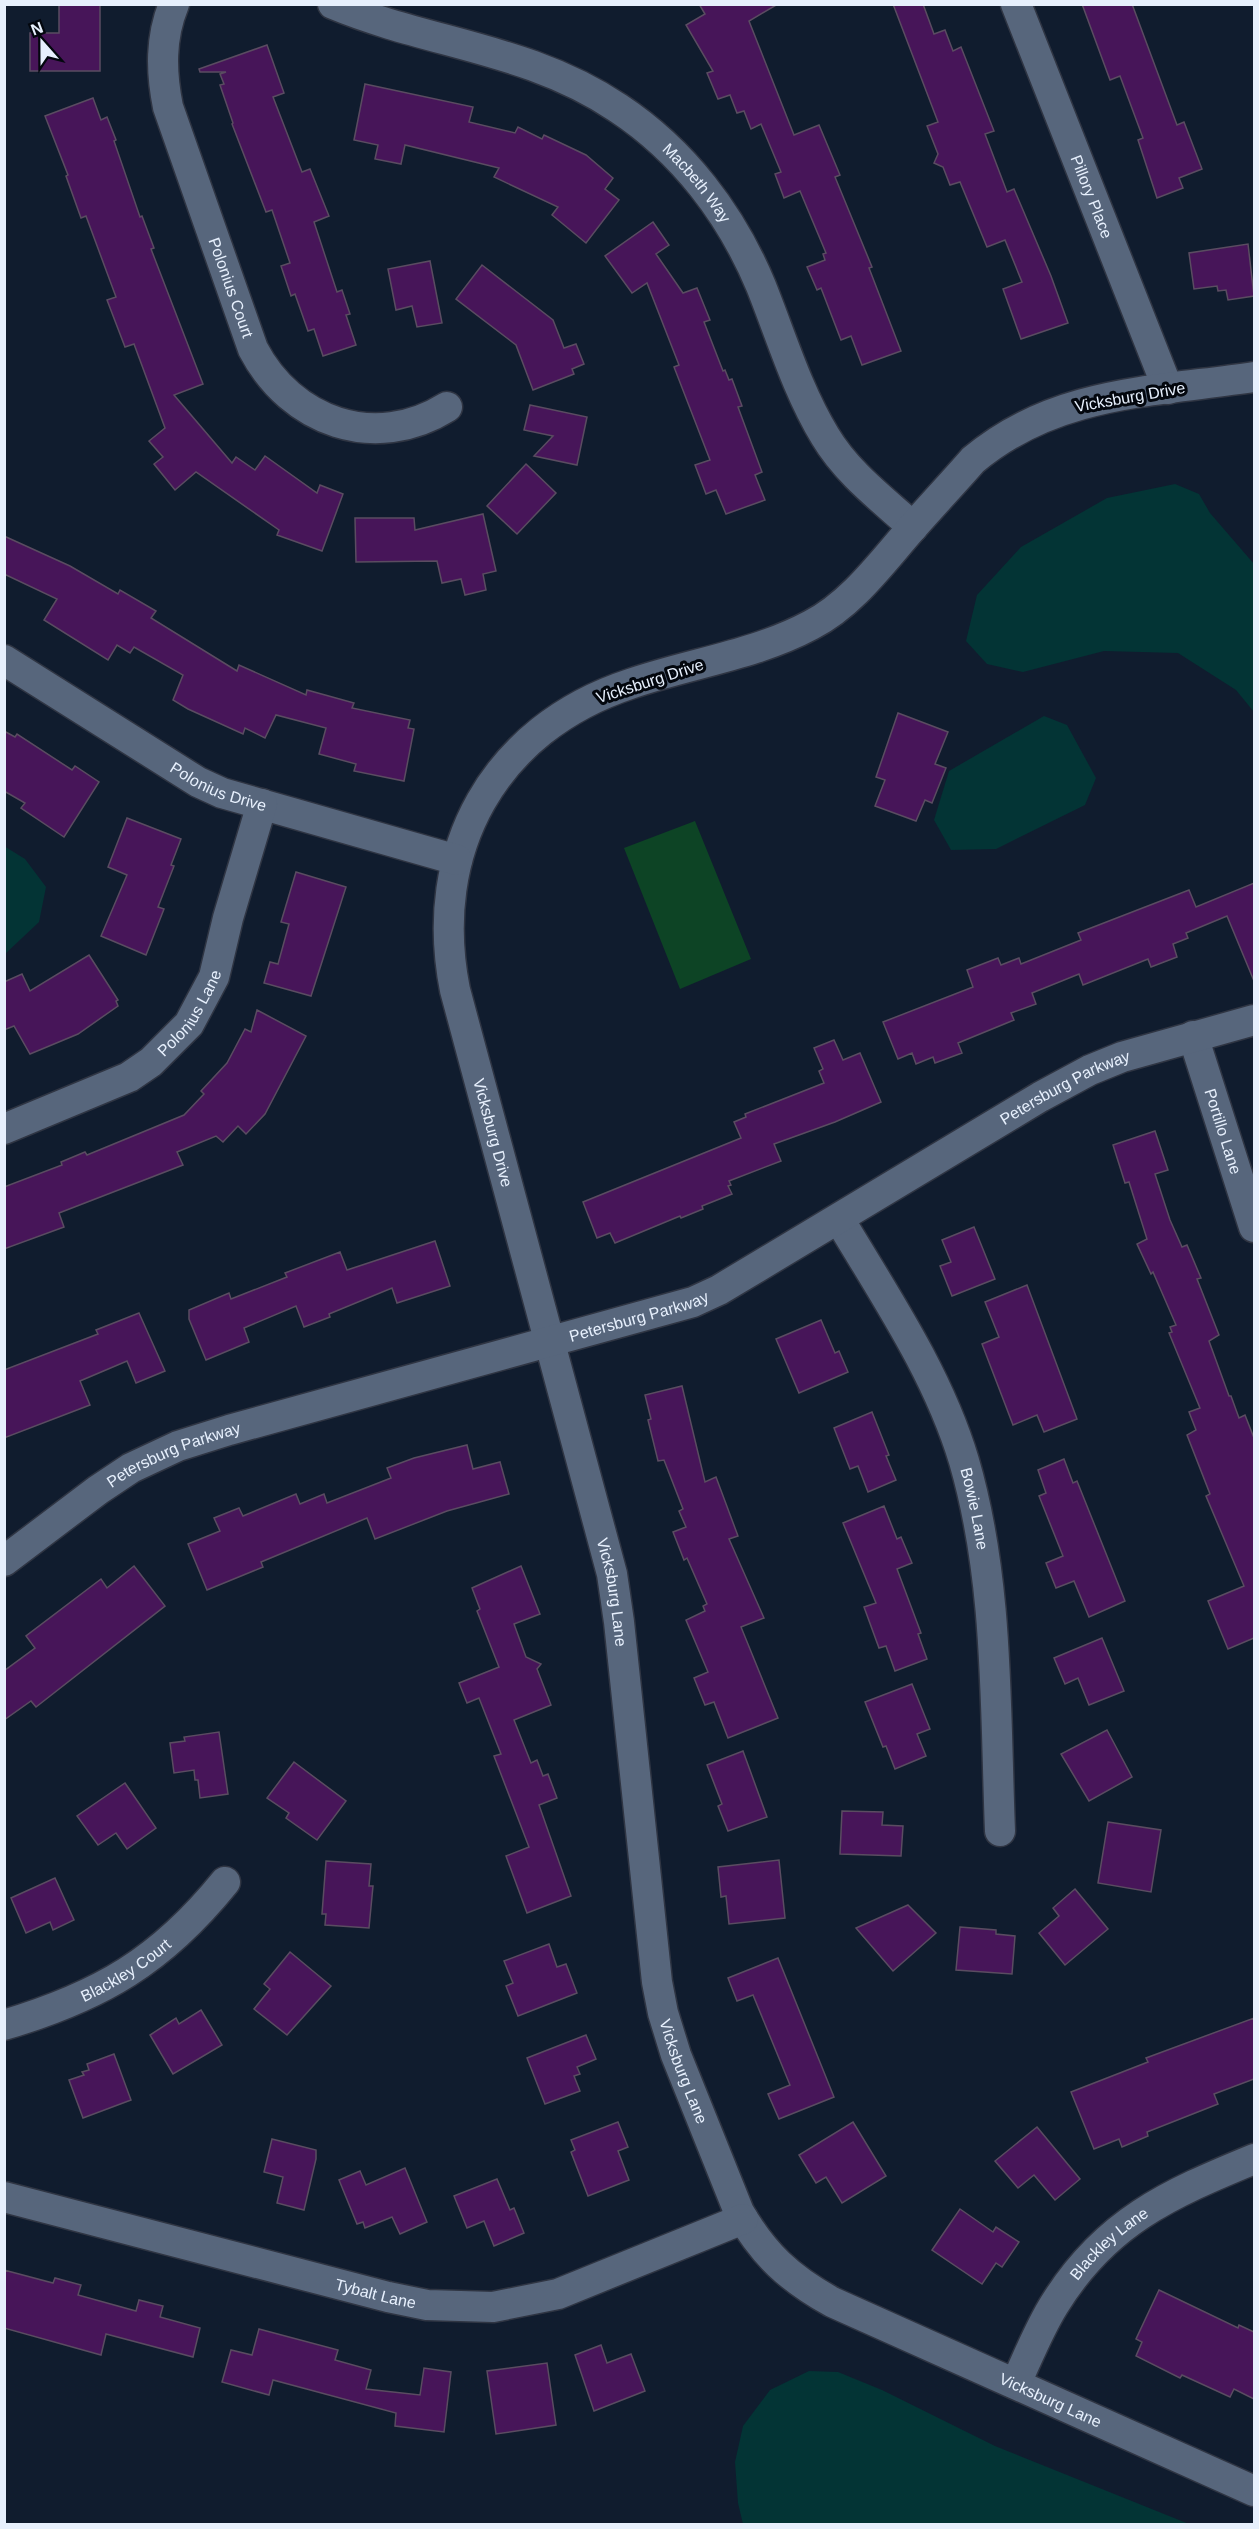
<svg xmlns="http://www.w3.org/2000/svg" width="1259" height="2529" font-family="Arial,sans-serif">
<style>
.green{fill:#0d4425}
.water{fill:#033435}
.building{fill:#471559;stroke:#5a4c61;stroke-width:1.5}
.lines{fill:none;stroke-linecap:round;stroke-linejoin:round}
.street-casing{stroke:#2f3543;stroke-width:33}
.street{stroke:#57667c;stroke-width:30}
.labels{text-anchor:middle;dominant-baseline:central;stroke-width:6;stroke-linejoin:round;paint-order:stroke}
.street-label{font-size:16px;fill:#e7f0fd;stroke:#03070e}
</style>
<rect width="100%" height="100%" fill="#101c2e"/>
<path class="green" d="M695 821 751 959 680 989 624 848Z"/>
<g class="water">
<path d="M1175 484 1199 494 1210 513 1254 564V712L1236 690 1178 653 1104 651 1023 672 987 664 966 641 977 595 1021 547 1107 498Z"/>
<path d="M1044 716 1067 725 1096 778 1085 805 996 849 951 850 934 820 949 771Z"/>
<path d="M4 846 25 859 46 887 39 922 5 954Z"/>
<path d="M809 2371 838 2372 882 2390 995 2446 1189 2524H743L738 2503 735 2462 743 2426 770 2390Z"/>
</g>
<g class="building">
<path d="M59 4H100V71H30V33H59Z"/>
<path d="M699 4H778L749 21 794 135 819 125 840 175 835 177 872 267 869 268 901 351 862 365 851 336 841 340 821 288 817 290 807 267 825 260 823 254 826 253 800 191 784 198 775 174 781 172 761 124 751 129 744 111 737 113 730 95 718 99 707 73 713 71 686 25 705 14Z"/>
<path d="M893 4H923L934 34 945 30 953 51 961 47 994 131 985 134 1007 192 1014 189 1051 276 1068 323 1021 339 1003 289 1022 282 1005 240 987 247 960 182 950 185 943 167 934 163 938 154 927 126 938 122Z"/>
<path d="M1082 4H1132L1177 125 1184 122 1202 169 1179 178 1183 188 1157 198 1138 140 1143 138 1120 76 1110 80Z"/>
<path d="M267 45 284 93 273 97 302 172 310 169 329 216 314 222 337 292 342 290 350 314 346 315 356 345 323 356 314 329 308 331 295 294 291 296 281 266 290 263 272 210 266 212 232 124 233 123 220 85 224 84 220 74 226 72H200L199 69Z"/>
<path d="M365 84 473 107 469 122 515 133 518 127 542 139 544 135 586 155 613 178 605 189 619 200 586 243 552 215 558 207 494 177 499 168 405 145 401 164 375 159 378 145 354 140Z"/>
<path d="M93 98 101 120 107 117 116 140 114 141 140 217 142 216 154 248 151 249 203 384 174 395 232 463 236 457 255 470 265 456 317 493 320 485 343 494 322 551 277 535 279 530 196 472 175 490 154 464 163 457 149 441 165 428 134 344 125 347 107 300 116 297 86 216 81 218 66 176 68 175 45 116Z"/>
<path d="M653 222 669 245 656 254 683 293 697 288 710 320 704 322 723 371 725 370 729 380 732 379 742 406 738 407 762 472 755 475 765 500 726 514 716 490 706 494 695 465 710 460 674 367 679 365 647 283 632 293 605 256Z"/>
<path d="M1248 244 1254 296 1228 300 1226 290 1218 291 1217 286 1194 289 1189 253Z"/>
<path d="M430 261 442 323 417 327 412 306 396 310 388 269Z"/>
<path d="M482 265 553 320 564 348 576 344 584 364 572 369 574 374 533 390 516 345 456 299Z"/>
<path d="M530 405 587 417 577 465 534 456 553 436 524 430Z"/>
<path d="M526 464 556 493 517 534 487 506Z"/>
<path d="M483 514 496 571 483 574 486 590 465 595 461 579 442 583 437 561 356 562 355 518H414L415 530Z"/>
<path d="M4 536 70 566 118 594 120 590 156 611 151 618 237 671 239 665 306 695 307 690 354 703 352 708 410 720 408 728 414 729 404 781 354 771 356 764 319 754 326 728 276 715 265 738 245 728 243 734 188 709 173 700 183 675 134 647 130 653 117 645 108 660 44 620 57 599 4 574Z"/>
<path d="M898 713 948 732 935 764 946 768 932 803 925 800 916 821 875 806 885 780 876 777Z"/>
<path d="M4 731 15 737 17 734 72 770 75 766 99 782 64 837 21 808 25 803 4 791Z"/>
<path d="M127 818 181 839 171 865 174 866 158 907 164 909 146 955 101 936 127 875 108 867Z"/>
<path d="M296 872 346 887 311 996 264 983 270 962 278 964 289 924 281 922Z"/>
<path d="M1254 883V981L1227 916 1186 933 1188 938 1173 944 1177 957 1151 967 1148 959 1083 985 1079 974 1032 993 1036 1004 1011 1013 1014 1020 958 1043 962 1053 935 1063 933 1057 916 1064 912 1053 898 1059 883 1022 973 987 967 970 998 958 1001 965 1019 958 1021 964 1081 940 1078 933 1189 890 1196 907Z"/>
<path d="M89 955 118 1000 116 1001 118 1006 78 1034 30 1054 14 1026 4 1030V982L22 974 30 991Z"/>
<path d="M257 1010 306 1036 265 1114 246 1134 238 1126 223 1142 216 1136 177 1152 183 1165 59 1213 64 1227 4 1249V1187L62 1165 61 1162 85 1152 87 1155 184 1115 204 1094 201 1091 227 1063 245 1029 251 1032Z"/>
<path d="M834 1040 843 1060 860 1053 881 1102 835 1122 774 1144 781 1161 729 1181 731 1185 728 1186 732 1194 702 1206 703 1209 681 1218 680 1216 615 1243 610 1233 597 1238 583 1202 741 1138 734 1122 746 1117 745 1114 824 1083 819 1071 823 1069 814 1048Z"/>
<path d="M1155 1131 1168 1170 1155 1174 1170 1220 1182 1247 1187 1245 1201 1278 1197 1279 1219 1335 1209 1341 1229 1396H1231L1239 1418 1245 1415 1254 1438V1638L1228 1649 1208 1601 1244 1586 1206 1496 1210 1494 1187 1435 1196 1430 1189 1412 1200 1408 1169 1333 1172 1332 1170 1327 1176 1325 1153 1272 1151 1274 1137 1244 1147 1239 1129 1182 1125 1183 1113 1145Z"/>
<path d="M974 1227 995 1279 952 1296 940 1266 951 1262 942 1240Z"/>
<path d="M435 1241 450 1286 397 1303 392 1288 329 1314 330 1317 304 1327 296 1306 244 1328 249 1342 206 1360 189 1319V1310L229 1293 231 1299 287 1277 285 1273 340 1252 347 1270Z"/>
<path d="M1027 1285 1077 1419 1044 1432 1037 1415 1013 1425 982 1344 999 1337 985 1302Z"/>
<path d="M139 1313 165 1371 136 1383 127 1361 80 1381 90 1405 4 1438V1370L98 1334 96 1330Z"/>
<path d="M821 1320 835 1353 839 1351 848 1372 799 1393 776 1339Z"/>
<path d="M682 1386 705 1482 716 1477 738 1536 729 1539 764 1618 741 1627 778 1718 728 1738 714 1702 705 1705 694 1678 708 1672 686 1620 705 1611 703 1606 707 1604 687 1558 684 1560 673 1532 686 1527 679 1511 683 1509 664 1460 658 1461 648 1420 651 1419 645 1395Z"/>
<path d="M872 1412 889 1455 886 1456 896 1480 868 1492 858 1466 850 1469 834 1428Z"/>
<path d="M467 1445 473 1469 500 1462 509 1494 447 1511 375 1539 367 1518 261 1562 263 1567 207 1590 188 1544 220 1531 214 1518 239 1508 243 1516 296 1494 300 1504 324 1494 327 1503 391 1478 387 1468 414 1458Z"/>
<path d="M1064 1459 1073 1483 1077 1481 1125 1601 1089 1617 1074 1581 1056 1588 1046 1563 1063 1556 1039 1496 1046 1493 1038 1470Z"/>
<path d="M884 1506 897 1539 901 1537 912 1563 897 1569 921 1633 918 1634 927 1659 895 1671 886 1646 879 1648 864 1607 876 1603 843 1523Z"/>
<path d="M134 1566 165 1606 36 1707 31 1701 4 1720V1671L35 1648 26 1636 101 1579 107 1588Z"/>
<path d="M521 1566 540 1614 514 1624 526 1657 541 1664 537 1669 551 1705 514 1720 531 1763 537 1760 543 1776 548 1774 557 1798 539 1805 571 1896 527 1913 506 1856 529 1847 494 1756 501 1754 479 1698 467 1703 459 1683 499 1667 477 1611 480 1609 472 1588Z"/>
<path d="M1102 1638 1124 1691 1089 1705 1078 1678 1065 1684 1054 1658Z"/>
<path d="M912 1684 930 1729 917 1734 926 1756 895 1769 886 1746 883 1747 865 1702Z"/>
<path d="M1107 1730 1132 1777 1089 1801 1061 1754Z"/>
<path d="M219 1732 228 1794 200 1798 198 1780H195L194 1770 174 1773 170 1743 185 1741 184 1737Z"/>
<path d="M743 1751 767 1817 728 1831 718 1806 722 1804 707 1765Z"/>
<path d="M294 1762 346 1801 317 1840 286 1818 289 1813 267 1798Z"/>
<path d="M125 1783 156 1828 127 1849 116 1833 98 1845 77 1816Z"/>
<path d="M842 1811 883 1812 882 1825 903 1826 901 1856 840 1854Z"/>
<path d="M1108 1822 1161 1830 1151 1892 1098 1883Z"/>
<path d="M779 1860 785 1918 729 1924 726 1896 721 1897 718 1867Z"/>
<path d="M326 1861 371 1864 369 1886H373L369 1928 325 1925 326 1914H322Z"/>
<path d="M55 1878 74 1920 53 1930 50 1922 26 1933 11 1898Z"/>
<path d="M1075 1889 1108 1929 1065 1965 1039 1933 1059 1916 1053 1908Z"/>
<path d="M908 1905 936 1933 893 1971 856 1928Z"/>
<path d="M960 1927 996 1930V1934L1015 1936 1012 1974 956 1970Z"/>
<path d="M549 1944 557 1967 566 1964 577 1993 518 2016 506 1986 513 1983 504 1961Z"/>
<path d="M290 1952 331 1986 287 2035 254 2009 270 1989 264 1984Z"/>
<path d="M778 1958 834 2097 779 2119 768 2094 790 2085 753 1995 737 2001 728 1978Z"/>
<path d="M201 2010 222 2045 173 2074 150 2035 176 2018 179 2024Z"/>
<path d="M1254 2018V2079L1214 2094 1218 2104 1147 2132 1148 2136 1122 2147 1119 2139 1094 2149 1071 2092 1148 2062 1146 2058Z"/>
<path d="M586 2035 596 2059 577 2067 580 2074 574 2076 580 2091 545 2104 527 2058Z"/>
<path d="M114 2054 131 2100 83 2118 69 2080 84 2075 82 2072 89 2070 87 2064Z"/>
<path d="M618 2122 628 2147 618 2151 629 2180 588 2196 571 2152 575 2150 571 2140Z"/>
<path d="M853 2122 886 2176 842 2203 826 2177 816 2183 799 2155Z"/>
<path d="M1037 2127 1080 2179 1055 2200 1034 2175 1018 2188 995 2161Z"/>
<path d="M272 2139 316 2150V2159L304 2210 277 2203 283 2177 264 2172Z"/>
<path d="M405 2168 427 2222 400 2234 392 2217 365 2228 363 2222 357 2224 339 2180 360 2171 366 2185Z"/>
<path d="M497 2179 510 2210 514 2208 524 2233 494 2246 484 2221 467 2228 454 2196Z"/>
<path d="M960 2209 993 2232 996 2227 1019 2242 1002 2267 996 2263 982 2284 932 2250Z"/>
<path d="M4 2270 53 2283 55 2278 81 2285 78 2295 136 2311 139 2300 163 2306 160 2317 200 2328 193 2357 106 2334 101 2355 4 2328Z"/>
<path d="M1159 2290 1238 2328 1239 2325 1254 2332V2399L1234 2389 1230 2397 1182 2375 1180 2378 1136 2356 1142 2342 1136 2339Z"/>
<path d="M259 2329 338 2350 335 2360 371 2370 366 2389 420 2395 424 2368 451 2372 444 2432 395 2426 396 2413 273 2380 269 2395 222 2382 231 2350 252 2355Z"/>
<path d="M601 2345 607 2363 631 2354 645 2391 594 2411 575 2355Z"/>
<path d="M547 2363 556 2425 496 2434 487 2371Z"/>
</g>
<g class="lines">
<g class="street-casing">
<g id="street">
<path id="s1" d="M174 4C160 38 161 72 168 107L253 349C291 422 375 452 447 407"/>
<path id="s2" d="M333 4C429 44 529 48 618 108 683 151 731 214 761 286 781 336 797 390 825 436 847 473 882 499 913 527"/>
<path id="s3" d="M1016 4 1168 389"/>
<path id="s4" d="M1254 377C1153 392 1055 391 973 460 953 483 932 505 912 528 882 562 852 604 811 625 755 655 691 663 630 684 494 729 427 850 455 990L612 1574 619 1622 657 1982 663 2013 676 2055 739 2212C764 2255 789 2278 832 2302L1254 2491"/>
<path id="s5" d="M4 660 198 782 222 793 457 860"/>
<path id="s6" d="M1193 1036 1254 1227"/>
<path id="s7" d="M4 1129 129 1077 151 1062 189 1024 214 977 228 918 262 804"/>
<path id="s8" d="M839 1219C885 1296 938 1374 964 1461 999 1581 995 1707 1000 1831"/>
<path id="s9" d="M4 1561 98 1490 131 1468 178 1446 229 1430 693 1302 719 1290 1040 1097 1090 1070 1122 1057 1254 1020"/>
<path id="s10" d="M4 2025C101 1996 161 1961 225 1882"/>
<path id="s11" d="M4 2197 388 2297 427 2305 493 2307 558 2294 743 2219"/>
<path id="s12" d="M1016 2383C1028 2357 1039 2329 1054 2305 1105 2222 1169 2194 1254 2159"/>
</g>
</g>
<use href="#street" class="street"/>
</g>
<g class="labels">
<g class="street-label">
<text stroke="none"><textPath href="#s2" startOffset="414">Macbeth Way</textPath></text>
<text stroke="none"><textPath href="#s3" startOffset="207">Pillory Place</textPath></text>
<text stroke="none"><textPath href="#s1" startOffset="296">Polonius Court</textPath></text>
<text transform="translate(1130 397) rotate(-10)">Vicksburg Drive</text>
<text transform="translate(650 681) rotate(-18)">Vicksburg Drive</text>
<text stroke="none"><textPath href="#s5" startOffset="250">Polonius Drive</textPath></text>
<text stroke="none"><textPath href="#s7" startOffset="225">Polonius Lane</textPath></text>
<text stroke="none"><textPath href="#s9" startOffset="1174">Petersburg Parkway</textPath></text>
<text stroke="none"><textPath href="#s6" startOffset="100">Portillo Lane</textPath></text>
<text stroke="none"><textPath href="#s4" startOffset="1257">Vicksburg Drive</textPath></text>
<text stroke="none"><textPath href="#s9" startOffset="688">Petersburg Parkway</textPath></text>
<text stroke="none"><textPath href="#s9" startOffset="202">Petersburg Parkway</textPath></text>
<text stroke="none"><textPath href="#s8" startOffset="322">Bowie Lane</textPath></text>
<text stroke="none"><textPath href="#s4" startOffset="1732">Vicksburg Lane</textPath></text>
<text stroke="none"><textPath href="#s10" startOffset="134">Blackley Court</textPath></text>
<text stroke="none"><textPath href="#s4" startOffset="2218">Vicksburg Lane</textPath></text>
<text stroke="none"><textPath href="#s12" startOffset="170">Blackley Lane</textPath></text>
<text stroke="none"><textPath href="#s11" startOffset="384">Tybalt Lane</textPath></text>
<text stroke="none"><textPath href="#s4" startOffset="2740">Vicksburg Lane</textPath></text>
</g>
</g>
<rect width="1259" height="2529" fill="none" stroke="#e7f0fd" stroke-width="12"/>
<g transform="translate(42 42) rotate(339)" stroke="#03070e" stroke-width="4.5" paint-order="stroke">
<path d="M0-4.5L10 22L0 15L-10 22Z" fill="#e7f0fd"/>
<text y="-9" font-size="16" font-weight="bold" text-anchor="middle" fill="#e7f0fd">N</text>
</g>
</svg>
